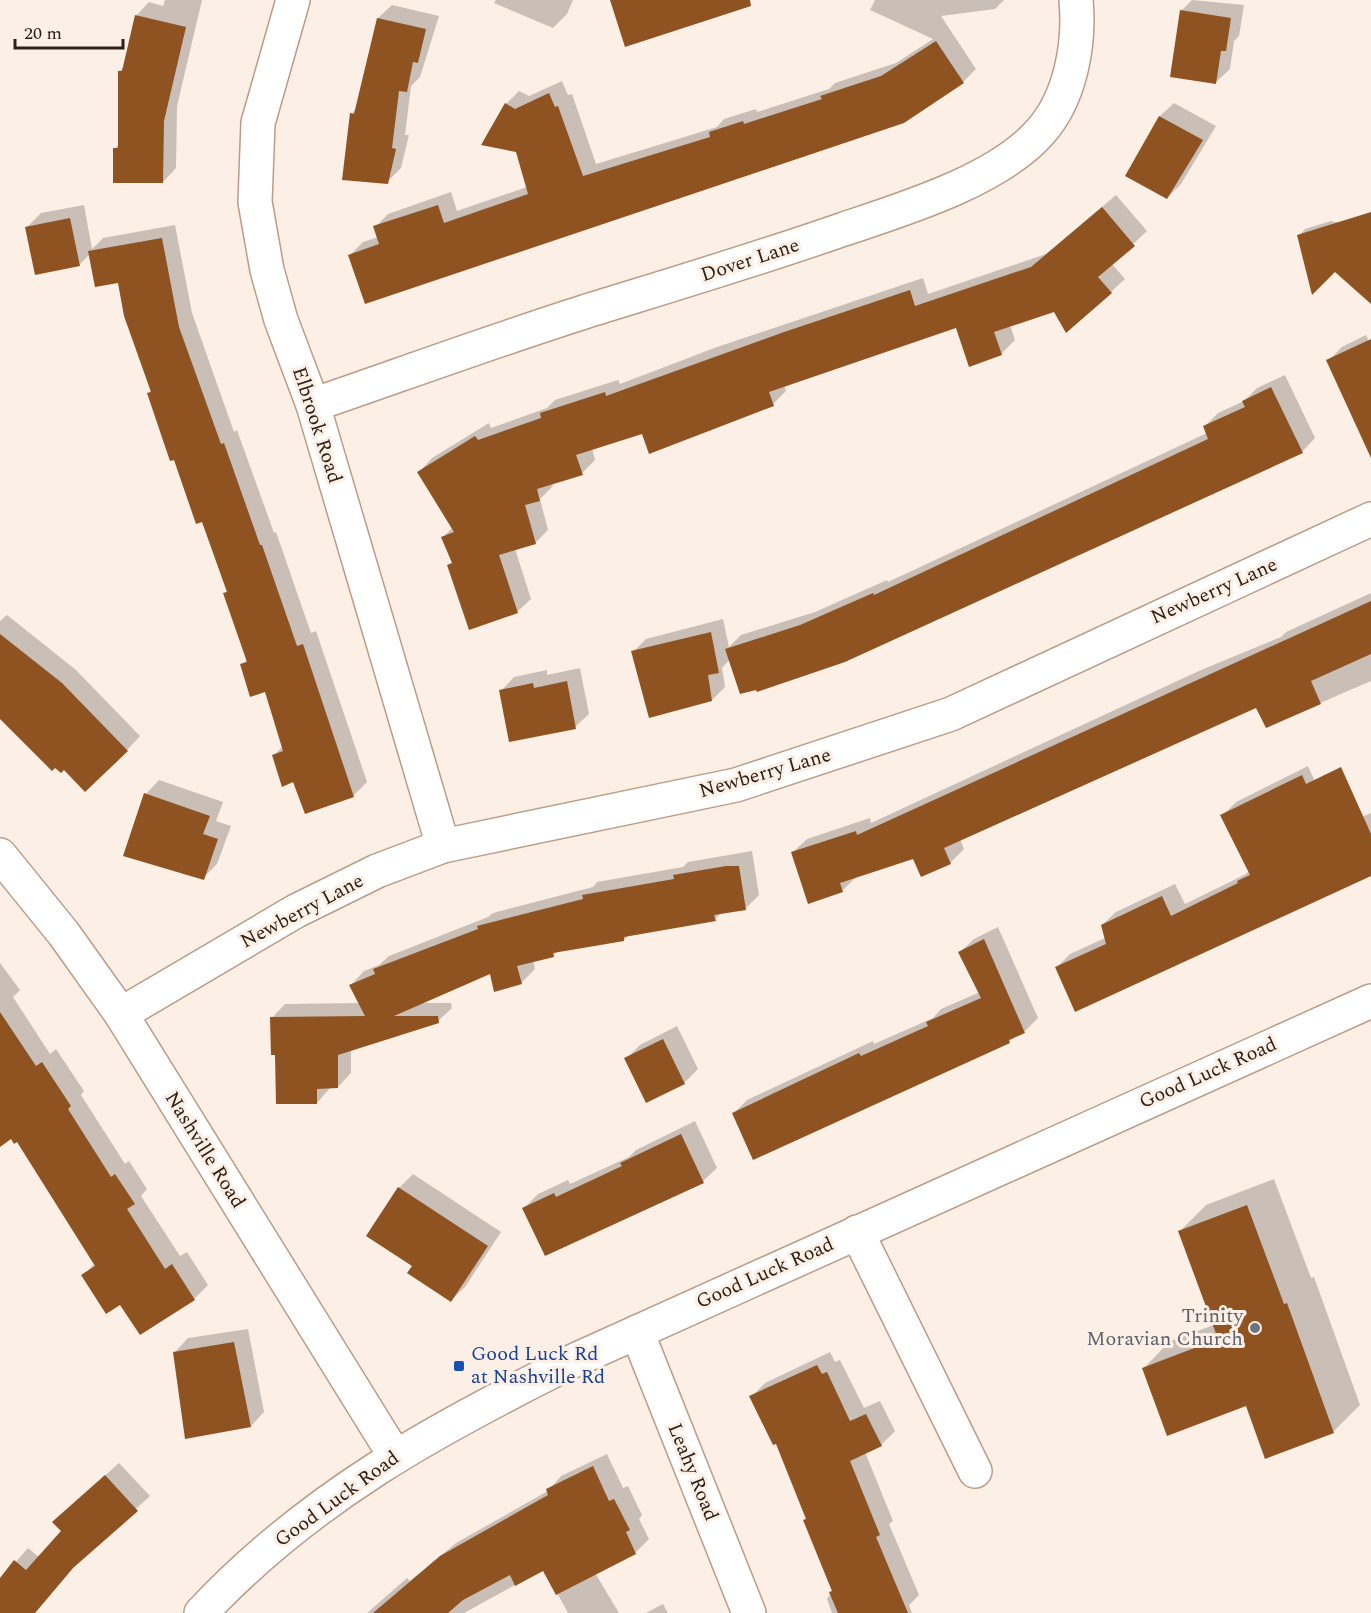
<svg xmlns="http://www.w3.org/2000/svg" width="1371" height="1613" font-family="Spectral,serif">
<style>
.shadow{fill:#0003}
.building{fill:#8e5321}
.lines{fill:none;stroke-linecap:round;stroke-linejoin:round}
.minor-casing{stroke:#bc9c86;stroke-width:36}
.major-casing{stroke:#bc9c86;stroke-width:36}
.minor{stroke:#fff;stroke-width:33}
.major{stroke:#fff;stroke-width:33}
.worship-dot{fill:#6b7280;stroke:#fcefe5;stroke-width:2}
.transit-dot{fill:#1a4fb4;stroke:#fcefe5;stroke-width:2}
.labels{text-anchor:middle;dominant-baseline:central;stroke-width:6;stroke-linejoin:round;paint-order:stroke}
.street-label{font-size:20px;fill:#2c2017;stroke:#fcefe5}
.worship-label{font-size:20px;fill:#5b616d;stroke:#fcefe5;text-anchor:end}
.transit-label{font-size:20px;fill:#164399;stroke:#fcefe5;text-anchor:start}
</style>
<rect width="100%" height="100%" fill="#fcefe5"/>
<g class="shadow">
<path d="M165 0H202L177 106 176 168 163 182 115 148 119 144 120 71 124 66 136 16 149 2 163 6Z"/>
<path d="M496 0H573L567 14 553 28 494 3Z"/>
<path d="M875 0H1004L995 9 941 16 976 69 963 82 350 255 363 242 378 237 375 227 388 214 451 192 457 211 527 187 506 104 519 91 529 96 562 81 568 95 572 94 596 164 717 127 724 119 756 109 757 112 829 89 835 83 896 63 933 39 870 10Z"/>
<path d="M1192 0 1244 5 1239 36 1234 41 1230 69 1216 82 1181 11Z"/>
<path d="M392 5 439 16 420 77 411 86 405 135H409L401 168 387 182 351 114 357 108 378 18Z"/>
<path d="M1174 103 1216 126 1181 184 1167 198 1127 175 1160 116Z"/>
<path d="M1116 195 1147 231 1112 264 1125 279 1111 292 1010 325 1015 340 1001 354 956 326 784 385 786 391 773 404 643 432 592 448 595 460 582 473 552 483 553 486 540 499 548 530 535 543 515 549 531 599 517 612 449 565 453 562 443 537 453 527 419 472 432 458 489 423 491 428 547 408 555 400 618 380 620 384 717 347 923 278 928 294 1046 254Z"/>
<path d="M84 205 92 249 103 238 175 225 192 313 234 432 237 430 274 533 276 532 311 633 316 631 367 782 353 796 294 780 273 756 283 746 266 690 241 665 248 659 225 593 228 590 203 520 148 393 152 390 119 281 90 254 79 265 27 227 41 213Z"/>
<path d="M1331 221 1371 229V281L1299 236 1305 229Z"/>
<path d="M1366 335 1371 346V418L1357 425 1328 361 1342 347Z"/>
<path d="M1285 375 1315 438 1302 452 730 659 722 668 725 687 712 700 633 652 646 639 723 619 729 647 741 635 815 612 887 580 888 582 1207 433 1204 427 1218 413 1244 401 1257 388Z"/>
<path d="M1371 593V681L1267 726 1257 706 960 839 964 849 950 863 914 857 856 877 842 891 793 852 807 839 870 818 871 823 1201 670 1281 637 1286 632Z"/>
<path d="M7 615 76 670 140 736 127 750 64 768 0 717V621Z"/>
<path d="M580 668 589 714 575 727 501 691 514 677 547 670V675Z"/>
<path d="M1308 766 1336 828 1371 813V874L1057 967 1070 954 1105 938 1102 925 1116 912 1175 884 1185 904 1246 874 1250 870 1222 816 1236 802Z"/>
<path d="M159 780 223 802 216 821 231 826 217 864 203 878 146 794Z"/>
<path d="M752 851 759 895 745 909 721 913 715 919 629 935 624 940 559 950 553 956 533 961 535 969 521 983 491 972 420 1003H451L452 1008 438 1021 351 1049V1073L338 1087H331L317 1103 276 1053 272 1018 285 1004 360 1003 351 985 364 971 379 965 389 956 488 917 493 913 593 887 597 882 683 867 688 862Z"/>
<path d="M998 927 1038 1018 1024 1032 1009 1041 733 1114 747 1100 873 1041 874 1044 933 1018 941 1009 980 992 960 952 974 939Z"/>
<path d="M0 963 20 990 13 997 50 1054 56 1049 84 1091 81 1095 125 1164 129 1161 147 1189 141 1196 180 1256 187 1252 208 1285 194 1299 141 1333 121 1303 83 1276 95 1263 17 1140 12 1137 0 1140Z"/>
<path d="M677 1026 698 1069 684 1083 626 1059 640 1045Z"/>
<path d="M695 1121 717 1168 703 1181 524 1208 538 1194 568 1180 570 1184 629 1157 636 1150Z"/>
<path d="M413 1174 501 1232 465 1287 451 1300 414 1266 399 1188Z"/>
<path d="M1274 1179 1311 1278 1314 1277 1360 1405 1333 1432 1144 1368 1170 1341 1214 1325 1179 1232 1206 1205Z"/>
<path d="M248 1329 264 1412 251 1426 175 1352 188 1338Z"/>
<path d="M830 1352 835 1362 840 1360 864 1408 880 1401 895 1431 881 1445 865 1452 893 1521 889 1524 919 1595 909 1605 912 1613H832L827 1599 833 1590 805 1520 807 1517 777 1442 751 1397 765 1383Z"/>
<path d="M607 1454 623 1488 628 1486 642 1515 639 1519 649 1539 635 1553 595 1573 619 1613H568L544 1569 464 1613H367L407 1578 410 1581 456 1543 548 1491 561 1476Z"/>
<path d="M119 1463 150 1496 80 1560 35 1613H0V1580L28 1548 39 1557 63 1531 68 1509Z"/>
<path d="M663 1604 668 1613H646Z"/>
</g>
<g class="building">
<path d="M610 0H750L751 6 625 47Z"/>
<path d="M1180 10 1231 18 1226 51H1221L1216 84 1170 77Z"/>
<path d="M135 15 186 27 164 121 163 183H113V148H118V71H122Z"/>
<path d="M377 18 426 29 418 63 413 62 407 92 399 91 392 148 396 149 388 184 342 180 350 113 354 114Z"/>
<path d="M936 41 964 83 904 123 365 304 348 255 379 244 373 226 438 205 444 223 528 194 516 152 481 145 505 103 515 109 549 93 555 107 558 106 583 176 710 137 709 132 743 121 744 124 822 99 820 96 881 76Z"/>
<path d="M1159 116 1203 140 1167 199 1125 176Z"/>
<path d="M1102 207 1135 246 1098 277 1112 293 1066 333 1054 312 994 332 1002 355 969 367 956 328 769 392 774 406 649 454 642 434 576 455 583 475 537 489 540 501 525 505 536 544 499 555 518 613 469 630 447 565 452 563 441 537 454 532 417 472 475 436 478 440 541 418 540 413 605 392 606 396 784 332 910 290 915 306 1031 267Z"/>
<path d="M1371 212V304L1335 272 1312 295 1297 235Z"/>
<path d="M70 218 80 266 35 275 25 227Z"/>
<path d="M162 238 179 327 221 444 224 443 260 545H262L297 646 303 644 354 797 305 814 293 782 282 787 272 755 283 751 265 692 250 697 240 664 247 662 223 593 227 592 202 522 196 524 174 460 170 461 147 393 151 392 124 316 118 283 95 287 88 251Z"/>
<path d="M1371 339V458L1326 360Z"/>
<path d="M1271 387 1303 453 845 662 757 692 756 690 740 694 725 649 800 625 873 593 874 595 1208 439 1203 426 1245 407 1242 401Z"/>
<path d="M1371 601V654L1311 681 1321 704 1266 728 1256 708 944 848 951 864 921 877 913 859 840 883 843 892 808 904 791 852 856 831 857 835Z"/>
<path d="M711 632 719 673 708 675 712 701 649 718 631 651Z"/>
<path d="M0 634 62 683 128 751 85 792 64 770 61 773 55 768 52 771 0 719Z"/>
<path d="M567 681 576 729 509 742 499 690 533 683 534 688Z"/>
<path d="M1341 767 1371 834V876L1075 1012 1055 967 1106 944 1101 925 1162 896 1171 916 1238 883 1237 881 1250 875 1220 815 1302 775 1306 784Z"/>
<path d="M144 793 210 816 203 834 218 839 204 880 123 856Z"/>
<path d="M726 866H739L746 910 714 915 716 921 624 937V941L553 953 554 957 517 966 522 984 494 992 490 974 394 1016H438L439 1023 338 1055V1088L317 1089V1104H276L275 1055H271L270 1017 365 1016 349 985 375 974 373 969 478 929 477 926 583 899 582 895 674 879 673 875Z"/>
<path d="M984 939 1025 1033 1009 1040 1010 1043 753 1160 732 1113 859 1053 861 1056 928 1026 926 1022 981 998 958 952Z"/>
<path d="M0 1012 36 1066 42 1062 71 1106 68 1109 111 1177 115 1174 135 1204 127 1209 165 1269 172 1264 195 1300 140 1335 120 1305 106 1314 81 1275 95 1266 17 1142 14 1144 11 1139 0 1147Z"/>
<path d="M663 1039 685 1084 646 1103 624 1058Z"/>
<path d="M681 1134 704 1183 545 1256 522 1208 554 1193 556 1197 622 1166 620 1163Z"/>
<path d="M398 1187 488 1246 451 1302 407 1273 412 1266 366 1236Z"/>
<path d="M1247 1205 1284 1304 1287 1303 1334 1433 1265 1459 1246 1406 1167 1436 1142 1368 1218 1339 1178 1231Z"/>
<path d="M234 1342 251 1427 185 1439 173 1352Z"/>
<path d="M817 1365 822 1374 827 1372 850 1421 866 1414 882 1446 850 1461 880 1535 876 1537 908 1613H838L829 1592 832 1591 803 1520 806 1519 776 1444 773 1445 749 1396Z"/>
<path d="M593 1466 609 1501 614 1499 630 1530 626 1532 636 1554 556 1595 543 1571 515 1586 510 1575 463 1600 448 1613H373L440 1556 548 1495 546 1489Z"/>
<path d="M105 1475 138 1511 73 1568 35 1613H0V1578L14 1560 26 1570 61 1531 52 1522Z"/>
</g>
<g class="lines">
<g class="minor-casing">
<g id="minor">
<path d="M293 0 258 123 255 202 267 270 281 320 313 405 443 846"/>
<path d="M313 405C403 374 493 341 584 312 671 285 758 259 844 229 904 209 999 180 1041 131 1071 97 1080 43 1076 0"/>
<path d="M0 855 64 934 121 1014 395 1456"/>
<path d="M121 1014 296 911 377 871 443 846 736 785 951 714 1371 519"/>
<path d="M857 1232 975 1471"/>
<path d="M637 1332 749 1613"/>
</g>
</g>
<g class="major-casing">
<path id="major" d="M201 1613C309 1498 434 1430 573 1361L1371 1001"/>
</g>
<use href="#minor" class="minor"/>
<use href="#major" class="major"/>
</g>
<circle class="worship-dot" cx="1255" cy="1328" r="6"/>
<rect class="transit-dot" x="453" y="1360" width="12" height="12" rx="3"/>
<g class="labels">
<g class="street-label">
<text transform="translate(750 260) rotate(-18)">Dover Lane</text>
<text transform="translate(317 425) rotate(72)">Elbrook Road</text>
<text transform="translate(1214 591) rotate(-24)">Newberry Lane</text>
<text transform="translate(765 773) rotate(-16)">Newberry Lane</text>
<text transform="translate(302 911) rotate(-28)">Newberry Lane</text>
<text transform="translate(1208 1073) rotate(-24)">Good Luck Road</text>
<text transform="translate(205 1150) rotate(58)">Nashville Road</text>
<text transform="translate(765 1273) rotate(-24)">Good Luck Road</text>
<text transform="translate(693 1472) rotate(68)">Leahy Road</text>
<text transform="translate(337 1499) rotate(-36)">Good Luck Road</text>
</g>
<g class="worship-label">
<text x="1243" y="1316">Trinity<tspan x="1243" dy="23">Moravian Church</tspan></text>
</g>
<g class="transit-label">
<text x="471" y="1354">Good Luck Rd<tspan x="471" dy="23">at Nashville Rd</tspan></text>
</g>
</g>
<path d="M15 39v9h108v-9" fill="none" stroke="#2c2017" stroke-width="3"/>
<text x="24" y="39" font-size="18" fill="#2c2017" stroke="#fcefe5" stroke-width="4.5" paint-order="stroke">20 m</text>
</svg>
